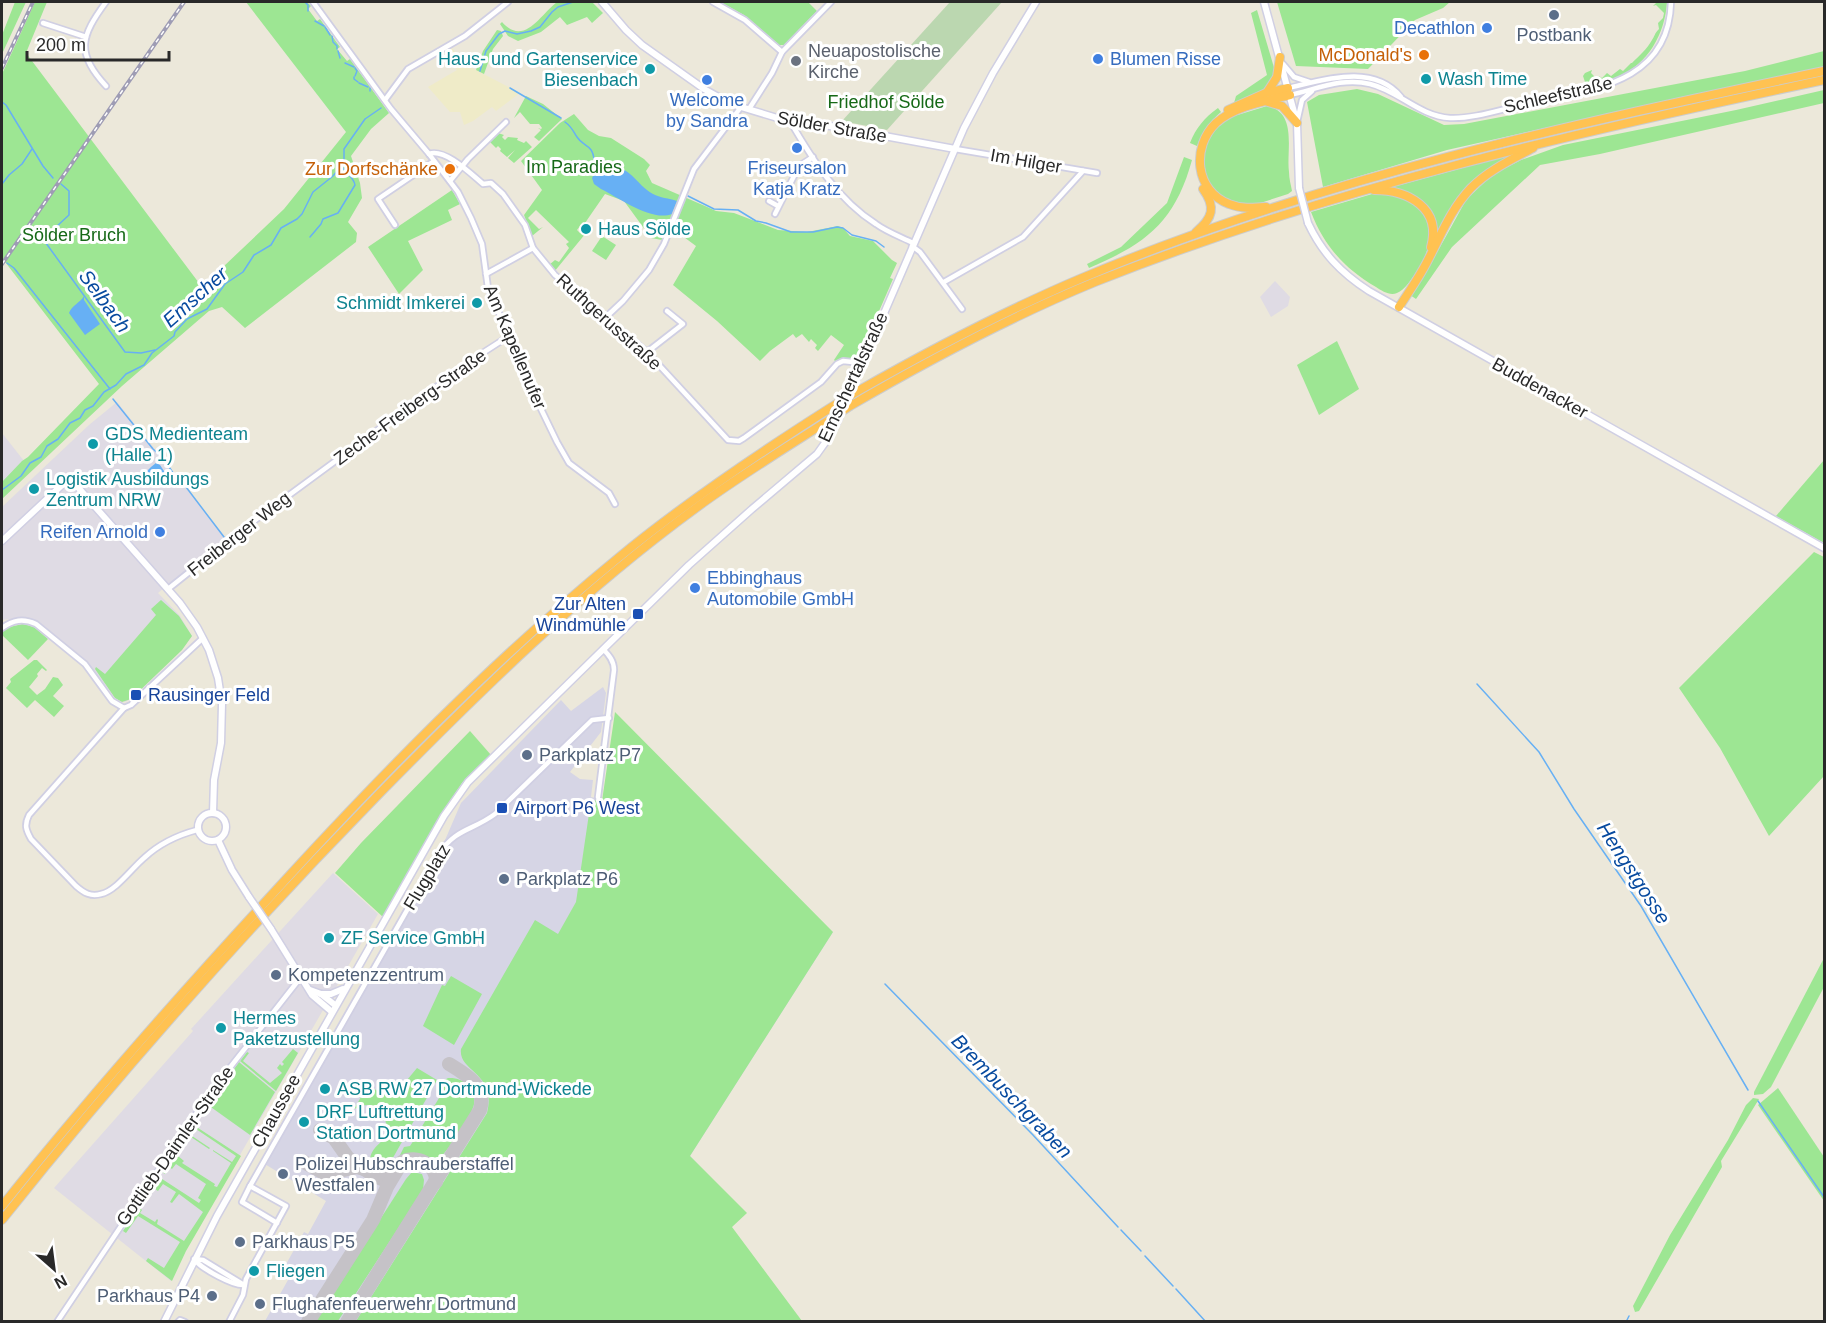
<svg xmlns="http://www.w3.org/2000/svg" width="1826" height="1323" font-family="Arial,sans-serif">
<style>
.industrial{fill:#dfdbe4}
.education{fill:#efebc8}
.airport{fill:#d6d5e5}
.green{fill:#9de693}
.cemetery{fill:#bbd7b0}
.water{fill:#67b0f4}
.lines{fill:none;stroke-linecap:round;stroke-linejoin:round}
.stream{stroke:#67b0f4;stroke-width:1.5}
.taxiway{stroke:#c5c2c7;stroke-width:14}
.street-casing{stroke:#d0cfe3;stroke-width:8}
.secondary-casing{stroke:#d0cfe3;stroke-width:9}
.highway-casing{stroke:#ccc;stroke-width:10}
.street{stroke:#fff;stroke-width:4.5}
.secondary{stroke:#fff;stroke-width:6}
.highway{stroke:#ffc252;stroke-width:8}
.rail-casing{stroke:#9e9cb4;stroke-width:4}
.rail{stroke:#fff;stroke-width:1.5;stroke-dasharray:4.5;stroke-linecap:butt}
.secondary-bridge-casing{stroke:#d0cfe3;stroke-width:9;stroke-linecap:butt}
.highway-bridge-casing{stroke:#ccc;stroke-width:10;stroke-linecap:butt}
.secondary-bridge{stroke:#fff;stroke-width:6}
.highway-bridge{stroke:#ffc252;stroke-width:8}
.service-dot{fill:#5c6f8a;stroke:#fff;stroke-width:2}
.shop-dot{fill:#3f7fe0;stroke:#fff;stroke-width:2}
.food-dot{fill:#e8710a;stroke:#fff;stroke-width:2}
.worship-dot{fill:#6b7280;stroke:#fff;stroke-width:2}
.culture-dot{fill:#0f9aa8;stroke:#fff;stroke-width:2}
.transit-dot{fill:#1a4fb4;stroke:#fff;stroke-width:2}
.labels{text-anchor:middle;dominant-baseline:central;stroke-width:6;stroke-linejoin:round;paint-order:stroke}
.shop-label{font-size:18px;fill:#366cbe;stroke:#fff;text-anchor:end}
.service-label{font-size:18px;fill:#4e5e75;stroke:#fff;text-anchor:start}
.worship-label{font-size:18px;fill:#5b616d;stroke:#fff;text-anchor:start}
.food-label{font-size:18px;fill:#c56008;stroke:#fff;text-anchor:end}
.culture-label{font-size:18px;fill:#0d838f;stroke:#fff;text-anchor:start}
.street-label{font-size:18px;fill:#292929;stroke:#fff}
.park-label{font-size:18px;fill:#166917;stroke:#fff}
.transit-label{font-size:18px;fill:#164399;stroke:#fff;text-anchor:start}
.water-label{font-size:20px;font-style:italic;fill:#074a9f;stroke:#fff}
</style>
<rect width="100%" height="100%" fill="#ece8da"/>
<g class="industrial">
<path d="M1275 281 1290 297 1288 306 1271 317 1260 297Z"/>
<path d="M117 402 226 538 174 583 168 584 158 593 180 616 192 636 182 650 131 699 125 702 115 698 85 660 37 621 26 617 2 620V507L89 425Z"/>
<path d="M2 433 24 461 2 483Z"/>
<path d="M333 873 378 914 185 1251 171 1281 54 1188 193 1031 191 1029Z"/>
</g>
<path class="education" d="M452 48 461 60 472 68 520 93 496 111 492 107 473 121 464 125 460 112H450L428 87 457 70 447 52Z"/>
<path class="airport" d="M603 687 606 693 601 732 570 772 580 779 593 780 591 797 600 799 583 915 833 932 690 1156 745 1213 724 1232 800 1321H265L293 1271 285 1266 304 1232 308 1234 326 1201 263 1163 439 854 461 803 561 700 571 711Z"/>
<g class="green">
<path d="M15 2H26L2 54V35Z"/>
<path d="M35 2H47L26 53 202 287 284 209 346 132 246 2H307L311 6 308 9 317 21 320 19 340 47 337 49 347 61 350 59 389 113 371 129 351 156 360 183 362 198 348 222 357 233 356 242 245 328 222 307 209 311 122 386 2 499V482L22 461 28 457 99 384 2 258V74Z"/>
<path d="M557 2H592L603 13 592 23 587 17 567 25 560 17 541 32 518 41 508 36 500 24 502 22C524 47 540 15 557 2Z"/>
<path d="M720 2H808L817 11 784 45H779L744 15Z"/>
<path d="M1277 2H1450L1443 8 1415 20 1368 69 1296 66Z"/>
<path d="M1657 2H1667C1665 34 1648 64 1618 77 1608 81 1596 83 1586 85L1583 76 1585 73 1592 70 1591 73 1597 79 1599 76 1602 78 1607 73 1611 76 1620 69 1623 71 1631 63H1632C1639 56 1647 49 1652 40 1655 36 1654 34 1659 29L1658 23 1663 18 1664 13 1656 5 1653 6Z"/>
<path d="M1257 10 1275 71C1272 92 1251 95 1234 103L1236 96 1267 75 1251 13Z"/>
<path d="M497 30 501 31 503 36 493 49 484 74 476 70 483 51Z"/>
<path d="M1824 51V67L1687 96 1447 150 1323 187 1307 102 1319 95 1357 89 1378 94 1444 125 1464 124 1745 71Z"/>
<path d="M1824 90V103L1600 154 1540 165 1452 247 1416 299 1410 295 1429 267 1466 200 1492 175 1521 160 1563 145 1736 110Z"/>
<path d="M526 96 543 104 562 119 539 141 534 137 541 130 538 128 541 129 542 128 539 124H530L520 112 514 118Z"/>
<path d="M1267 106C1298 112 1286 151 1289 172 1289 179 1291 185 1292 191L1288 194 1251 206 1237 205 1214 192 1203 172V146L1211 133 1219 124 1231 117Z"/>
<path d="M1218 108 1221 112C1209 122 1203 131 1197 146L1190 143C1196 128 1204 118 1218 108Z"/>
<path d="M574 114 588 130 599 136 611 138 644 159 650 165 646 171 652 183 705 206 716 211 734 213 778 230 807 232 838 226 843 228 850 236 873 241 892 260 897 263 890 278 893 279 860 355C854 360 844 357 836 362L834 360 844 345 831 335 818 351 815 348 817 345 811 339 809 342 802 334 796 338 793 334 770 351 760 361 717 321 673 285 696 246 673 229 682 200 662 240 651 238 624 201 605 194 585 223 583 222 577 230 580 233 582 231 586 233 554 272 549 265 555 260 559 262 569 248 566 244 569 242 536 210 528 218 539 229 543 227 532 236 524 215 542 190 521 161 560 123Z"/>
<path d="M498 133 504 135 502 137 505 140 508 137 518 138 517 140 524 143 526 141 532 147 514 163 508 158 515 150 507 157 500 151 501 149 498 146 496 148 488 140Z"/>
<path d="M1510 155 1487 170 1435 242 1434 228 1417 198 1399 189 1389 188Z"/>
<path d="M1184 157 1192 160C1175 222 1146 244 1089 268L1087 264 1121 247 1167 203Z"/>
<path d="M452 190 460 204 448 210 452 220 408 241 423 270 399 294 368 247Z"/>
<path d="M1379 192C1388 194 1398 195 1406 198 1410 199 1414 203 1417 206 1437 225 1430 252 1416 273 1411 279 1405 290 1397 293 1390 296 1382 291 1376 287 1345 269 1324 246 1311 212Z"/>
<path d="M602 236 616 245 606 260 592 251Z"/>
<path d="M1337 341 1359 389 1319 415 1297 365Z"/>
<path d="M1824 460V543L1776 516Z"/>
<path d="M1814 552 1824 557V776L1769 836 1720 748 1679 688Z"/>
<path d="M161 600 179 616 192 636 182 650 131 699 122 702 115 698 95 669 96 667 105 674 156 615 151 609Z"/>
<path d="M23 624 34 627 48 639 28 660 2 635V632L9 627Z"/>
<path d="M34 660H37L47 670 46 671 42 668 37 674 38 676 29 687 37 695 45 689 53 677 58 678 63 685 53 696 64 706 54 717 35 700 27 708 6 688 11 682 10 679Z"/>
<path d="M615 712 833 932 690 1156 747 1213 732 1227 802 1321H356L487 1113C497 1072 458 1072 461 1049L535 920 558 934 576 902 591 800 602 801Z"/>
<path d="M470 731 491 755 462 783 448 804 383 917 335 873 361 843Z"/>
<path d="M1824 958V987L1771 1087 1763 1094 1754 1095V1092Z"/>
<path d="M451 976 482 994 454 1045 423 1026 442 985 445 986Z"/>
<path d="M293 1049 298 1053 276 1091 240 1061 247 1052 249 1053 243 1061 270 1083 282 1073 277 1068 280 1064 282 1066 284 1064 282 1062Z"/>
<path d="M239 1062 275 1092 250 1135 208 1105Z"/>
<path d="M417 1068 437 1080 390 1163C383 1169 375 1168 370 1161 370 1146 385 1143 389 1130L386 1129C387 1117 381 1105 367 1105 362 1105 357 1108 354 1109L368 1085 384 1095 391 1084 407 1080Z"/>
<path d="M448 1078C463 1077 477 1088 474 1104 473 1114 448 1150 441 1157 426 1162 414 1149 399 1157L404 1147 410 1146 412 1143 442 1093 441 1082Z"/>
<path d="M1778 1088 1824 1157V1201L1758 1105Z"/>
<path d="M1753 1098 1759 1099 1721 1161 1722 1167 1639 1311 1635 1312 1633 1306 1670 1235 1728 1140 1746 1105Z"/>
<path d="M195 1126 241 1156 186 1251 172 1281 146 1261 148 1258 164 1268 180 1242 138 1216 126 1233 123 1231 139 1207 142 1210 140 1213 155 1222 157 1219 158 1220 157 1224 184 1241 203 1212 179 1194 172 1203 170 1202 176 1192 163 1184 158 1191 152 1187 159 1177 199 1203 201 1200 198 1198 206 1184 176 1164 172 1169 169 1167 165 1174 162 1172 171 1159H173L184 1143 185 1144 178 1156 184 1161 182 1163 215 1184 214 1186 217 1187 231 1163 213 1151V1150L232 1162 236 1156 196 1129 192 1136 210 1148 209 1149 191 1137 188 1140 186 1139Z"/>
<path d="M412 1172 422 1174 424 1180 423 1190 338 1321H315L406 1179Z"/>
</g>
<path class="cemetery" d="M950 2H1002L887 130 842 121Z"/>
<g class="water">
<path d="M604 166C632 165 634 183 653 194 660 198 669 198 677 201L672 214C652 222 619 198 601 189L594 184 592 178 596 171Z"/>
<path d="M84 296V300L100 324 85 335 69 313C72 305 80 303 84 296Z"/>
<path d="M156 463 160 465 168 477C158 488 157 483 147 480L144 474 151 467Z"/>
</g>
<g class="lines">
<g class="stream">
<path d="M305 2 308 5V11"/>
<path d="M315 21 324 26"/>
<path d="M325 27 330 35"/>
<path d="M332 36 333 42 337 46V49"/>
<path d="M338 51 340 58"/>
<path d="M345 63 354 67"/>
<path d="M480 71 486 51 499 34 505 31 517 34 531 31 540 27 552 12 558 7 573 2"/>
<path d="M355 76 357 71 355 68"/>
<path d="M354 77V79L358 82"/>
<path d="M359 83 368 87"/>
<path d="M370 88V91"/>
<path d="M510 88 561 118"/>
<path d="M2 102 6 105 43 166 53 178"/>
<path d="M565 122C572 127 573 131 577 137 583 147 593 144 594 160L602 167"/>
<path d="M2 184 9 175 22 164 32 149"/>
<path d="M61 184 69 191V215L43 239 125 352 141 353 155 350"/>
<path d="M688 196 714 209 738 210 756 221 766 223 791 232H813L837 227 843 228 852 235 876 241 884 247"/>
<path d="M310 237 321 224 323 219 338 213 355 185C354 177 345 173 341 165"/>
<path d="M2 243V248"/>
<path d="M7 263 14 268 110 389"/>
<path d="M113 399 153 449 164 459 173 473 186 487 224 537"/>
<path d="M2 490 21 476 30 463 41 457 47 446 58 439 70 423 80 418 85 410 93 406 104 392 116 385 126 374 144 365 152 353 174 336 175 332 187 319 207 309 225 284 243 272 254 255 271 245 281 228 297 219 302 214 313 192 333 176 344 163V149L365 119 381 108"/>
<path d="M1477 684 1539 752 1574 809 1641 906 1748 1090"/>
<path d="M885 984 1033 1135 1118 1227"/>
<path d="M1758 1101 1824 1197"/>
<path d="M1121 1230 1141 1251"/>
<path d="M1145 1256 1173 1286"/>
<path d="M1176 1289 1206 1322"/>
<path d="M1626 1322 1629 1316"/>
</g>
<g class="taxiway">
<path d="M320 1130 334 1138 348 1158 373 1175 382 1179 393 1176"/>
<path d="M302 1161 326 1174 357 1167 364 1169"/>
<path d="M308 1322 373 1220 387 1187 402 1162C417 1154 437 1165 436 1182"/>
<path d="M347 1322 480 1110C487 1086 467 1075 449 1064"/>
</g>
<g class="street-casing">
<g id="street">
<path d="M313 2 391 109 429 154 458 192 471 218 482 244 488 288 509 336 527 380 557 442 569 463 609 493 615 504"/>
<path d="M713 2 745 20 782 52"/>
<path d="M43 23 86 37"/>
<path d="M1283 64 1294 77 1309 82"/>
<path d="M106 86C75 53 81 36 106 2"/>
<path d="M1288 88C1324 80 1373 63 1401 97"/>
<path d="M1290 95C1317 89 1343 77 1370 84 1399 91 1419 116 1450 118 1474 119 1502 109 1526 104 1589 90 1669 85 1671 2"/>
<path d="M385 100 408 69 465 36 508 2"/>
<path d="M749 109 772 73 782 52 831 2"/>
<path d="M790 121C812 159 838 200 876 224 887 232 901 237 913 243"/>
<path d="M1297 122 1302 100 1312 91"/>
<path d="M955 149 1097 173"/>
<path d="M429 154C445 148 471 174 483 184L491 183 503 194 525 225 533 248 555 275 647 352 728 440 739 441 744 438 821 382 837 364 843 361 862 363"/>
<path d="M450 181 468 159 506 122"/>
<path d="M769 201 778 206"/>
<path d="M775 214 799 166 813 157"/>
<path d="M395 225 378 199 434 161"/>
<path d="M912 246 920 252 962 309"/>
<path d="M486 274 533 248"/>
<path d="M944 282 1023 237 1083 171"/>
<path d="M606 317 623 301 649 270 664 244 694 169 741 107"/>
<path d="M647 352 683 324 667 311"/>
<path d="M168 589 247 526 481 354 509 336"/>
<path d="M2 628C13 620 23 618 36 624L85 664 112 701 124 708 131 705 203 638"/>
<path d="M124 708 29 815C24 825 26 830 31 839L76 886C84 893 91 897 101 894 116 891 132 868 144 858 159 844 178 835 197 830"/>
<path d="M598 797 614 670C614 661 609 655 603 649"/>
<path d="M250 1186 242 1202 277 1223"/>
<path d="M194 1259 203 1260 244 1285"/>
<path d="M195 1260C202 1269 233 1286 244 1285"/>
<path d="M57 1322 210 1093 301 977"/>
<path d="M178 1322 180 1320 185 1322"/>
<path d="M229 1322 243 1295 246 1279 286 1206 250 1186 439 854C456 828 472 831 495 814L592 720 609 718"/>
</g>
</g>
<g class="secondary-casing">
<g id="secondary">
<path d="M602 2 626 30 642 45 704 89 731 104 784 120 830 126 955 149"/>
<path d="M1264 2 1297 123 1299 188"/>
<path d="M1308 223C1322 253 1341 273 1369 291L1824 548"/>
<path d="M2 541 63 484 68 482 75 484 180 603 197 627 209 650 218 678 222 704 221 743 214 780 213 813"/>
<circle cx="212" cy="827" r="14"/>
<path d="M218 840 232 870 249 897"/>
<path d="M271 929 312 995 332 1012"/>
<path d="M310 990 321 994 335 1005"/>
<path d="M321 994H331L343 989"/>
<path d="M164 1322 217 1216 444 816 468 782 689 565 752 509 817 454 827 440 838 420 964 128 993 73 1036 2"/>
</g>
</g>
<g class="highway-casing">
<g id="highway">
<path d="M1268 91 1277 77 1280 57"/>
<path d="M1268 102 1282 106 1297 123"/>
<path d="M1228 110 1266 93 1288 88"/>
<path d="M1374 190C1408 190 1442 208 1431 247"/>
<path d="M1266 207C1253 208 1241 209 1229 204 1195 191 1191 147 1216 123 1235 106 1266 101 1290 95"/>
<path d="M1196 232C1213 218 1216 207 1203 189"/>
<path d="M1399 307C1409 292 1420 276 1428 260 1441 235 1451 209 1471 188 1489 170 1511 160 1533 148"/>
<path d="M856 392C930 350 1004 311 1082 278 1319 178 1573 124 1824 71"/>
<path d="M850 406C929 360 1010 317 1095 282 1331 188 1577 132 1824 80"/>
<path d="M2 1206C86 1101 175 1000 266 901 376 780 491 662 618 558 687 501 762 451 838 403"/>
<path d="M2 1220C120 1072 247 929 380 793 479 692 581 592 696 508 739 476 786 448 832 418"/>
</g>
</g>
<use href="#street" class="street"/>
<use href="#secondary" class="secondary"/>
<use href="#highway" class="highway"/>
<g class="rail-casing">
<g id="rail">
<path d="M2 68 33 2"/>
<path d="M2 264 184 2"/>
</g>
</g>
<use href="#rail" class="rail"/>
<g class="secondary-bridge-casing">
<g id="secondary-bridge">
<path d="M1299 188 1308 223"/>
<path d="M249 897 271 929"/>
</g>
</g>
<g class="highway-bridge-casing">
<g id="highway-bridge">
<path d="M838 403 856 392"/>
<path d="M832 418 850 406"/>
</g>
</g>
<use href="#secondary-bridge" class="secondary-bridge"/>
<use href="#highway-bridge" class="highway-bridge"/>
</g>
<g class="service-dot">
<circle cx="1554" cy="15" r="6"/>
<circle cx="527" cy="755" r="6"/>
<circle cx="504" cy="879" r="6"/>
<circle cx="276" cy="975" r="6"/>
<circle cx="283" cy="1174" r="6"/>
<circle cx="240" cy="1242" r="6"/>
<circle cx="212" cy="1296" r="6"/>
<circle cx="260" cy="1304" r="6"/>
</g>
<g class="shop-dot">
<circle cx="1487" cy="28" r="6"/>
<circle cx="1098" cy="59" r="6"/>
<circle cx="707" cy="80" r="6"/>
<circle cx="797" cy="148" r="6"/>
<circle cx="160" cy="532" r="6"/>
<circle cx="695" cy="588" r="6"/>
</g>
<g class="food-dot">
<circle cx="1424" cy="55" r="6"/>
<circle cx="450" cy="169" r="6"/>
</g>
<circle class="worship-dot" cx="796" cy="61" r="6"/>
<g class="culture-dot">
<circle cx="650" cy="69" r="6"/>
<circle cx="1426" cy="79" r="6"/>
<circle cx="586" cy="229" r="6"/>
<circle cx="477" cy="303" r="6"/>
<circle cx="93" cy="444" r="6"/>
<circle cx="34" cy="489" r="6"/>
<circle cx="329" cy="938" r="6"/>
<circle cx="221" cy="1028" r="6"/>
<circle cx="325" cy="1089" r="6"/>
<circle cx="304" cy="1122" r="6"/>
<circle cx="254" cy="1271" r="6"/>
</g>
<g class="transit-dot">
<rect x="632" y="608" width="12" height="12" rx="3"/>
<rect x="130" y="689" width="12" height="12" rx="3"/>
<rect x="496" y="802" width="12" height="12" rx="3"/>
</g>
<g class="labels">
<g class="shop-label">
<text x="1475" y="28">Decathlon</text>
<text x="1110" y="59" text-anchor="start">Blumen Risse</text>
<text x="707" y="100" text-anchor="middle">Welcome<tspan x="707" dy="21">by Sandra</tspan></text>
<text x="797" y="168" text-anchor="middle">Friseursalon<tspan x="797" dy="21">Katja Kratz</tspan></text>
<text x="148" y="532">Reifen Arnold</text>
<text x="707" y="578" text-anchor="start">Ebbinghaus<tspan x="707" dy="21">Automobile GmbH</tspan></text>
</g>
<g class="service-label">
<text x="1554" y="35" text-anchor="middle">Postbank</text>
<text x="539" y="755">Parkplatz P7</text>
<text x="516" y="879">Parkplatz P6</text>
<text x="288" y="975">Kompetenzzentrum</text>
<text x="295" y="1164">Polizei Hubschrauberstaffel<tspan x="295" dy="21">Westfalen</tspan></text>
<text x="252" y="1242">Parkhaus P5</text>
<text x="200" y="1296" text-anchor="end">Parkhaus P4</text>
<text x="272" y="1304">Flughafenfeuerwehr Dortmund</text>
</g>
<g class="worship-label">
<text x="808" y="51">Neuapostolische<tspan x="808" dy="21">Kirche</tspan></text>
</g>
<g class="food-label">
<text x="1412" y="55">McDonald's</text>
<text x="438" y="169">Zur Dorfschänke</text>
</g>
<g class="culture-label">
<text x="638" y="59" text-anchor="end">Haus- und Gartenservice<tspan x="638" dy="21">Biesenbach</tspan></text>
<text x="1438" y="79">Wash Time</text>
<text x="598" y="229">Haus Sölde</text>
<text x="465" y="303" text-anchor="end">Schmidt Imkerei</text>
<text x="105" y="434">GDS Medienteam<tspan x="105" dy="21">(Halle 1)</tspan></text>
<text x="46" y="479">Logistik Ausbildungs<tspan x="46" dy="21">Zentrum NRW</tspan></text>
<text x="341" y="938">ZF Service GmbH</text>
<text x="233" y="1018">Hermes<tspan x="233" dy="21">Paketzustellung</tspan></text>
<text x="337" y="1089">ASB RW 27 Dortmund-Wickede</text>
<text x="316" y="1112">DRF Luftrettung<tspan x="316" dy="21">Station Dortmund</tspan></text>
<text x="266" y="1271">Fliegen</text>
</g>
<g class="street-label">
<text transform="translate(1558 95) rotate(-13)">Schleefstraße</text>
<text transform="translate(832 127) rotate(10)">Sölder Straße</text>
<text transform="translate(1026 161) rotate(10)">Im Hilger</text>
<text transform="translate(609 322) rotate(42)">Ruthgerusstraße</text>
<text transform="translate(515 347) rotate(67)">Am Kapellenufer</text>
<text transform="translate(853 377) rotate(-65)">Emschertalstraße</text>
<text transform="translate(1540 388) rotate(29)">Buddenacker</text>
<text transform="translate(410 407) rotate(-36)">Zeche-Freiberg-Straße</text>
<text transform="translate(239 534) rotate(-38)">Freiberger Weg</text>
<text transform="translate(427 877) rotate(-59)">Flugplatz</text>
<text transform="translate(276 1111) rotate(-61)">Chaussee</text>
<text transform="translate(175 1146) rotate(-55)">Gottlieb-Daimler-Straße</text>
</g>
<g class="park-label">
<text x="886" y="102">Friedhof Sölde</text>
<text x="574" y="167">Im Paradies</text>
<text x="74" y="235">Sölder Bruch</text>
</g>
<g class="transit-label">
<text x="626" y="604" text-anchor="end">Zur Alten<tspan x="626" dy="21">Windmühle</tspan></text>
<text x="148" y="695">Rausinger Feld</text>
<text x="514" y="808">Airport P6 West</text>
</g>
<g class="water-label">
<text transform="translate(195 297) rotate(-42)">Emscher</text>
<text transform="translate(105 301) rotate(54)">Selbach</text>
<text transform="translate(1634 873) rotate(57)">Hengstgosse</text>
<text transform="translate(1012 1096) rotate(46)">Brembuschgraben</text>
</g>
</g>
<rect width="1826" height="1323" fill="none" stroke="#292929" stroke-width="6"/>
<g transform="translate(54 1269) rotate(152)" stroke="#ffffff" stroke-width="4.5" paint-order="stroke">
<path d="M0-4.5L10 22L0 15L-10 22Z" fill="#292929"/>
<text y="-9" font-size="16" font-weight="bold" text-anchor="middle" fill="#292929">N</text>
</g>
<path d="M27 51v9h142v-9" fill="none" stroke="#292929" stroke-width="3"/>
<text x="36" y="51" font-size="18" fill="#292929" stroke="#ffffff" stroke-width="4.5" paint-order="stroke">200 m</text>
</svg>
